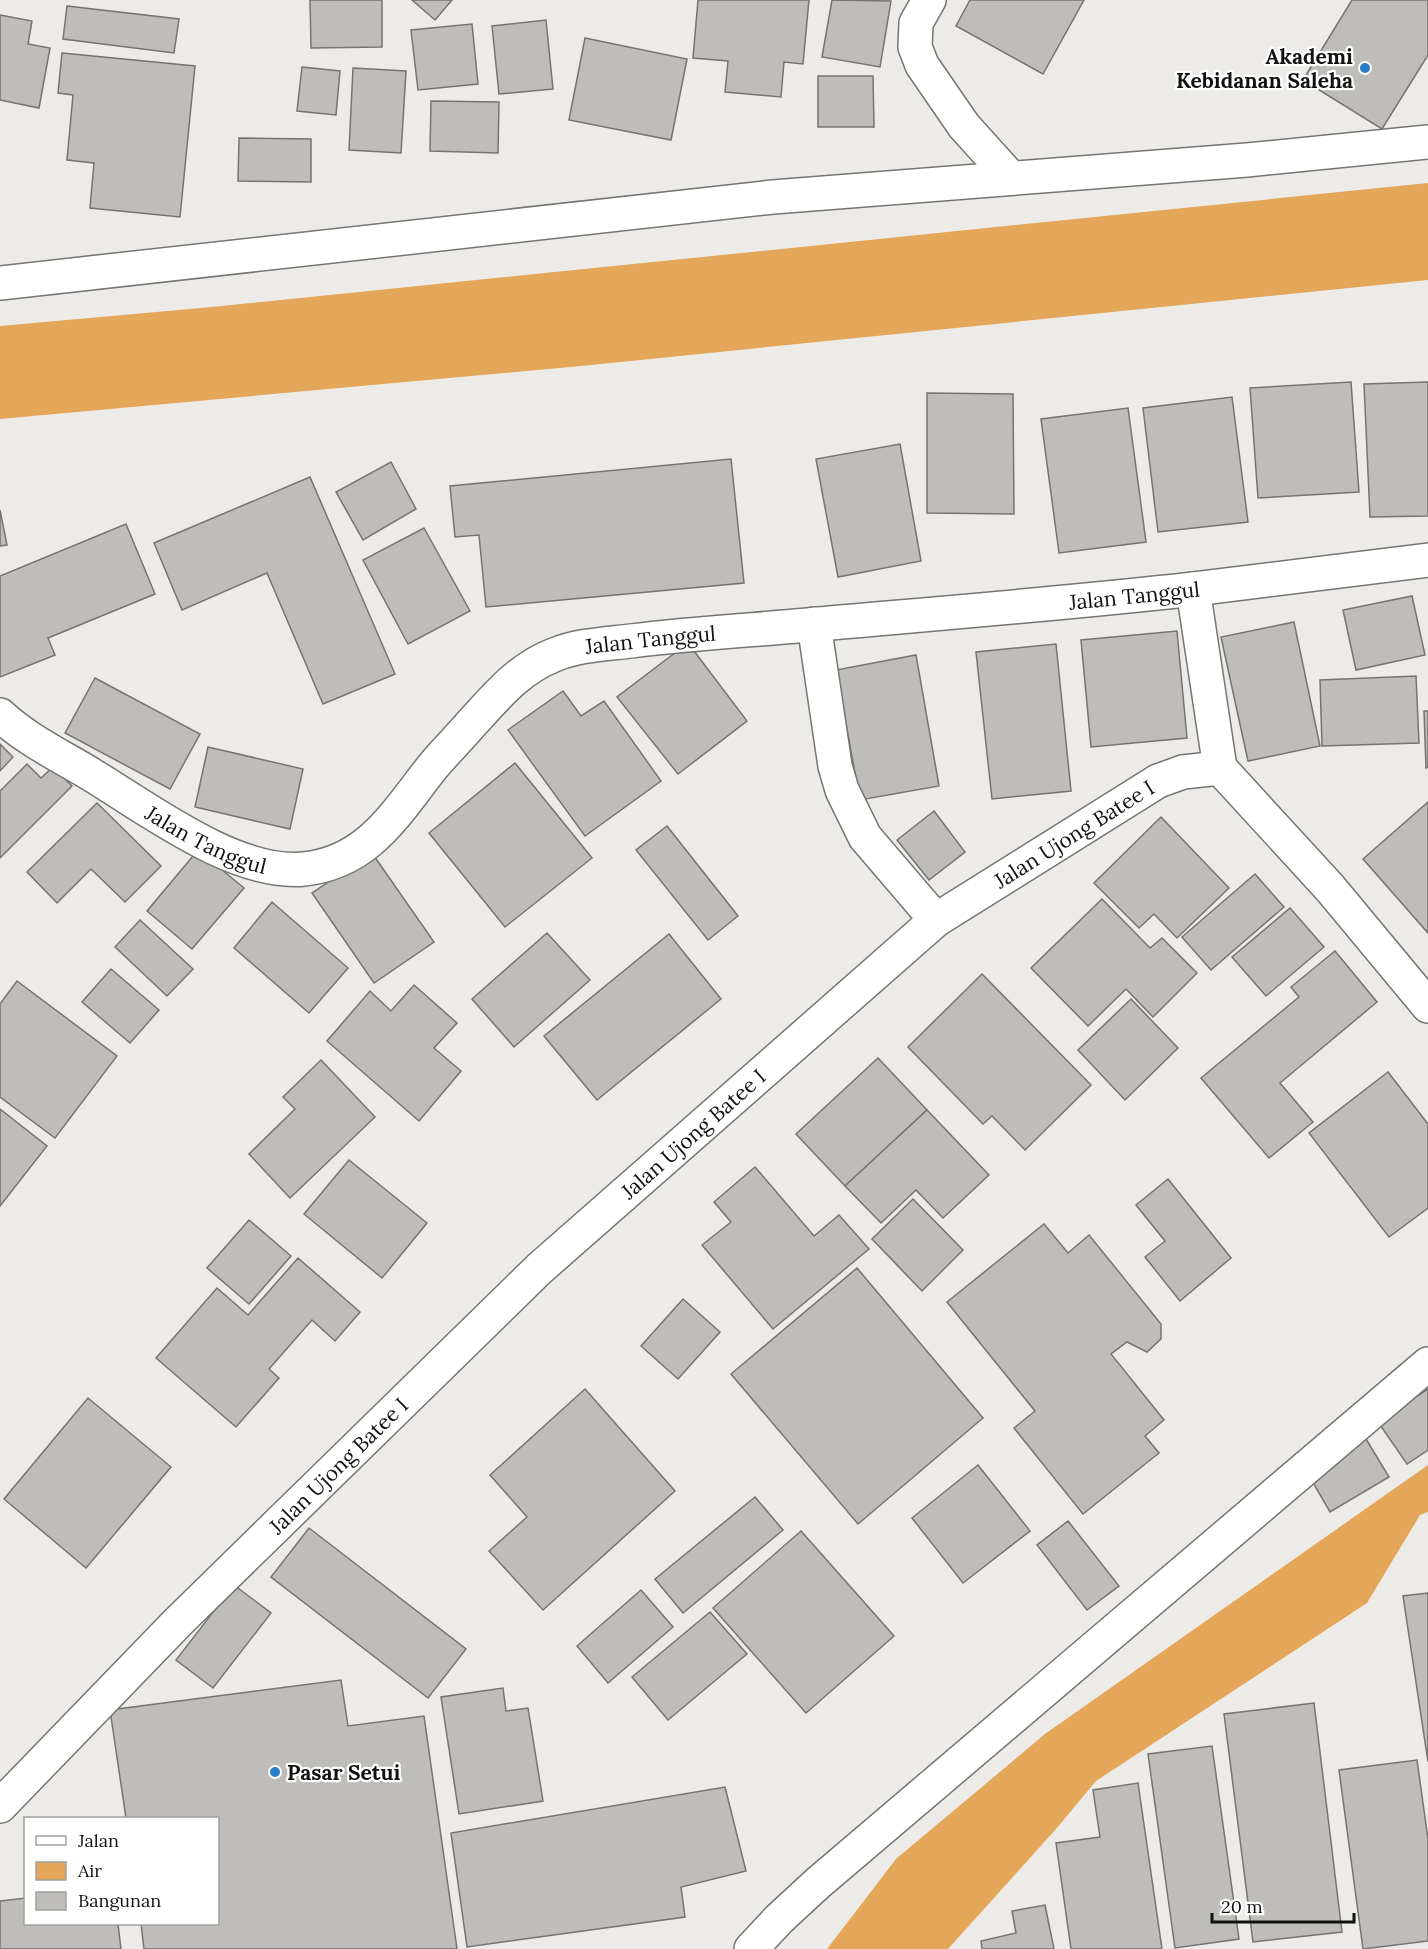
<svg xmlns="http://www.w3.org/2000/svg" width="1428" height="1949" font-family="Lora,serif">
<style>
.water{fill:#e4a659}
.building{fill:#bfbdba;stroke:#767472;stroke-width:1.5}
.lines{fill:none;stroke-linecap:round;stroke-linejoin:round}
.minor-casing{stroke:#777573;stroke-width:36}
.minor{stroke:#fff;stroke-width:33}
.poi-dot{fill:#277dcb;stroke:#fff;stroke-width:2}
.labels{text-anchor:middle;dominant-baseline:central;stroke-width:4.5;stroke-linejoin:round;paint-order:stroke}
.poi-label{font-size:21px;font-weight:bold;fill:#111110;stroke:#fff;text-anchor:end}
.street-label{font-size:21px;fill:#111110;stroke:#fff}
</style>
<rect width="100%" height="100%" fill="#edebe8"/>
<g class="water">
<path d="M1428 183V280L581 366 0 419V326L212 307Z"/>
<path d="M1428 1465V1512L1420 1515 1367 1603 1096 1781 1056 1829 948 1949H827L896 1859 1045 1734Z"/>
</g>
<g class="building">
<path d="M310 0H382V47L311 48Z"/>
<path d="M412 0H452L435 20Z"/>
<path d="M698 0H809L803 64 784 62 781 97 725 92 728 61 693 58Z"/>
<path d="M832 0 891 1 880 67 822 57Z"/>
<path d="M970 0H1084L1043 74 956 26Z"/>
<path d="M1352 0H1428V55L1382 129 1303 80Z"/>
<path d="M67 6 179 19 174 53 63 39Z"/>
<path d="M0 15 32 21 28 44 50 48 39 108 0 100Z"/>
<path d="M546 20 553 89 499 94 492 26Z"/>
<path d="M472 24 478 84 418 90 411 30Z"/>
<path d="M585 38 687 59 671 140 569 120Z"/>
<path d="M62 53 195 66 180 217 90 208 94 163 67 160 73 95 58 93Z"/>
<path d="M302 67 340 71 336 115 297 111Z"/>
<path d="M353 68 406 71 401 153 349 150Z"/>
<path d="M818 76H873L874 127H818Z"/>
<path d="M431 101 499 102 498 153 430 151Z"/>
<path d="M239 138 311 139V182L238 181Z"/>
<path d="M1351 382 1359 492 1258 498 1250 388Z"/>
<path d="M1428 382V516L1370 517 1364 384Z"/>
<path d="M927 393 1013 394 1014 514 927 513Z"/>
<path d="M1232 397 1248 522 1158 532 1143 408Z"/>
<path d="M1128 408 1146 542 1059 553 1041 419Z"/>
<path d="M900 444 921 561 838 577 816 459Z"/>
<path d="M731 459 744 583 486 607 479 535 455 537 450 486Z"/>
<path d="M391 462 416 509 363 540 336 492Z"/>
<path d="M310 477 395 674 323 704 267 573 182 610 154 543Z"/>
<path d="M0 510 7 545 0 546Z"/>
<path d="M126 524 155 594 48 638 55 655 0 677V576Z"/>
<path d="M424 528 470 611 408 644 363 560Z"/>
<path d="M1412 596 1425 655 1356 670 1343 610Z"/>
<path d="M1294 622 1320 746 1248 761 1221 637Z"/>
<path d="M1177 631 1187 738 1091 747 1081 640Z"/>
<path d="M688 643 747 721 678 774 617 697Z"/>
<path d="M1056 644 1071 791 992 799 976 652Z"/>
<path d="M916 655 939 786 860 800 836 670Z"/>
<path d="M1416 676 1419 743 1322 746 1320 680Z"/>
<path d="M95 678 200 734 170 789 65 733Z"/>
<path d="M563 691 581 716 604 701 661 781 585 836 508 730Z"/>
<path d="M1424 711H1428V767L1426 768Z"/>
<path d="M0 744 13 757 0 771Z"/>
<path d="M208 747 303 769 290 829 195 807Z"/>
<path d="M515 763 592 858 505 927 429 833Z"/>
<path d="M27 764 41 778 53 767 72 786 0 858V791Z"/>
<path d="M1428 802V933L1363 859Z"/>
<path d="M97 803 161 866 125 902 91 869 57 903 27 872Z"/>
<path d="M934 811 965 852 929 880 897 840Z"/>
<path d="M1161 817 1229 888 1177 938 1154 914 1139 928 1094 883Z"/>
<path d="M667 826 738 916 708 940 636 850Z"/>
<path d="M198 850 244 888 192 949 147 911Z"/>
<path d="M372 853 434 942 374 983 312 893Z"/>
<path d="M1255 874 1284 907 1211 970 1182 937Z"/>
<path d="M1102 899 1150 948 1162 938 1197 973 1153 1017 1126 989 1088 1026 1031 968Z"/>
<path d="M272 902 348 968 309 1013 234 948Z"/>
<path d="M1290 908 1324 947 1266 996 1232 957Z"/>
<path d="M140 920 193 969 167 996 115 947Z"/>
<path d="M547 933 590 980 514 1047 472 999Z"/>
<path d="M669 934 721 999 597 1100 544 1036Z"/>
<path d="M1335 951 1377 1002 1280 1083 1313 1122 1269 1158 1201 1078 1299 997 1291 987Z"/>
<path d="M111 969 159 1010 130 1043 82 1002Z"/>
<path d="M982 974 1091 1085 1025 1150 992 1116 983 1124 908 1047Z"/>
<path d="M17 981 117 1056 55 1138 0 1097V1004Z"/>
<path d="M414 985 457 1023 434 1048 461 1071 419 1121 327 1041 370 991 391 1011Z"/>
<path d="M1131 999 1178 1048 1125 1100 1078 1050Z"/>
<path d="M878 1058 927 1110 845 1186 796 1134Z"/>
<path d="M321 1060 375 1117 290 1198 249 1154 295 1109 283 1097Z"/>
<path d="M1388 1072 1428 1124V1208L1389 1237 1309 1133Z"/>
<path d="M0 1109 47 1146 0 1206Z"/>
<path d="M927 1110 989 1175 943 1218 916 1190 881 1223 845 1186Z"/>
<path d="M349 1160 427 1223 382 1278 304 1214Z"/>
<path d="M755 1167 814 1236 839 1215 869 1249 773 1329 702 1245 731 1222 714 1202Z"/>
<path d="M1168 1179 1231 1258 1180 1301 1145 1257 1165 1241 1136 1205Z"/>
<path d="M913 1199 963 1250 922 1291 872 1239Z"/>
<path d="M249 1220 291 1256 249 1304 207 1268Z"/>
<path d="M1044 1224 1068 1253 1089 1235 1161 1324V1339L1147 1352 1127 1342 1111 1354 1164 1420 1145 1436 1159 1453 1083 1514 1014 1428 1035 1411 947 1302Z"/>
<path d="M298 1258 360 1312 335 1341 312 1320 269 1369 279 1378 236 1427 156 1358 217 1288 248 1315Z"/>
<path d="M857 1268 983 1418 858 1524 731 1374Z"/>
<path d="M683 1299 720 1332 678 1379 641 1346Z"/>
<path d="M585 1389 675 1491 543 1610 489 1551 527 1517 490 1475Z"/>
<path d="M1428 1389V1450L1407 1464 1378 1422Z"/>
<path d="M88 1398 171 1467 86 1568 4 1499Z"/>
<path d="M1366 1439 1389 1477 1330 1512 1308 1474Z"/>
<path d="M978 1465 1030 1531 963 1583 912 1518Z"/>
<path d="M755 1497 783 1530 683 1613 655 1579Z"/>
<path d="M1068 1521 1119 1586 1087 1610 1037 1545Z"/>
<path d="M309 1528 466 1649 428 1698 271 1577Z"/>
<path d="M801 1531 894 1636 806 1713 713 1608Z"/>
<path d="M234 1585 271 1613 213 1688 176 1660Z"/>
<path d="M641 1590 673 1627 608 1683 577 1646Z"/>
<path d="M1428 1593V1762L1403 1596Z"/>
<path d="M710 1612 747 1654 668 1720 632 1677Z"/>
<path d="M341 1680 348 1726 424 1716 457 1949H144L141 1924H218V1818H126L110 1710Z"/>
<path d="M503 1688 506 1711 528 1708 543 1801 459 1814 441 1697Z"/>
<path d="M1314 1703 1342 1932 1253 1942 1224 1714Z"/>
<path d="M1212 1746 1239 1939 1175 1948 1148 1754Z"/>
<path d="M1417 1760 1428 1839V1941L1363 1949 1339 1770Z"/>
<path d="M1138 1783 1162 1949H1071L1056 1843 1100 1837 1093 1790Z"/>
<path d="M725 1787 746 1871 681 1887 685 1917 467 1947 451 1833Z"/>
<path d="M26 1898V1924H118L121 1949H0V1901Z"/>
<path d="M1045 1905 1054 1949H982L981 1941 1016 1933 1012 1911Z"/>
</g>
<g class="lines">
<g class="minor-casing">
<g id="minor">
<path d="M929 0 916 23 915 47 922 65 964 126 1011 178"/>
<path d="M0 283 773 197 1247 160 1428 142"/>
<path d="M1193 589 1220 768"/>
<path d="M814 624 835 766 842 790 865 837 936 920"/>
<path id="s1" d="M0 715C27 740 61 756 92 775 148 809 236 876 304 869 370 862 397 811 434 765 446 751 459 738 471 724 496 697 518 669 554 655 578 645 606 644 631 641 694 633 756 630 819 624 944 613 1069 603 1194 589 1272 580 1350 570 1428 560"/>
<path id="s2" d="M0 1806 178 1622 539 1269 936 920 1158 781 1183 772 1220 768 1330 888 1428 1006"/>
<path d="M751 1949 779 1919 818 1883 1428 1364"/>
</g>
</g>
<use href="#minor" class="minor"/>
</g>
<g class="poi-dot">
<circle cx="1365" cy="68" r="6"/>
<circle cx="275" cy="1772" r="6"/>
</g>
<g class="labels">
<g class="poi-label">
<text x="1353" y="56">Akademi<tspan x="1353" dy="24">Kebidanan Saleha</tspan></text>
<text x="287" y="1772" text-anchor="start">Pasar Setui</text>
</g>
<g class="street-label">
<text stroke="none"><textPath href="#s1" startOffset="1266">Jalan Tanggul</textPath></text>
<text stroke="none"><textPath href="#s1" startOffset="780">Jalan Tanggul</textPath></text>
<text stroke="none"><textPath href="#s2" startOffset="1452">Jalan Ujong Batee I</textPath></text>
<text stroke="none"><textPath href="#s1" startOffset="242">Jalan Tanggul</textPath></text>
<text stroke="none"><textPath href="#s2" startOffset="966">Jalan Ujong Batee I</textPath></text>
<text stroke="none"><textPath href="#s2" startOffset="480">Jalan Ujong Batee I</textPath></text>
</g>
</g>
<rect x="24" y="1817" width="195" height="108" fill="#ffffff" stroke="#a0a09f" stroke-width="1.5"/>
<rect x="36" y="1836" width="30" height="9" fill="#ffffff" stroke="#a0a09f" stroke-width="1.5"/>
<text x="78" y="1847" font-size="18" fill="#111110">Jalan</text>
<rect x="36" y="1862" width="30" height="18" fill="#e4a659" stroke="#a0a09f" stroke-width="1.5"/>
<text x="78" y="1877" font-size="18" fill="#111110">Air</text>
<rect x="36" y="1892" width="30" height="18" fill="#bfbdba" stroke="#a0a09f" stroke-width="1.5"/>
<text x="78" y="1907" font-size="18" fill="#111110">Bangunan</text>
<path d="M1212 1913v9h142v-9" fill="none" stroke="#111110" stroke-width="3"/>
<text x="1221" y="1913" font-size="18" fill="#111110" stroke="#ffffff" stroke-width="4.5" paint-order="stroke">20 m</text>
</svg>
